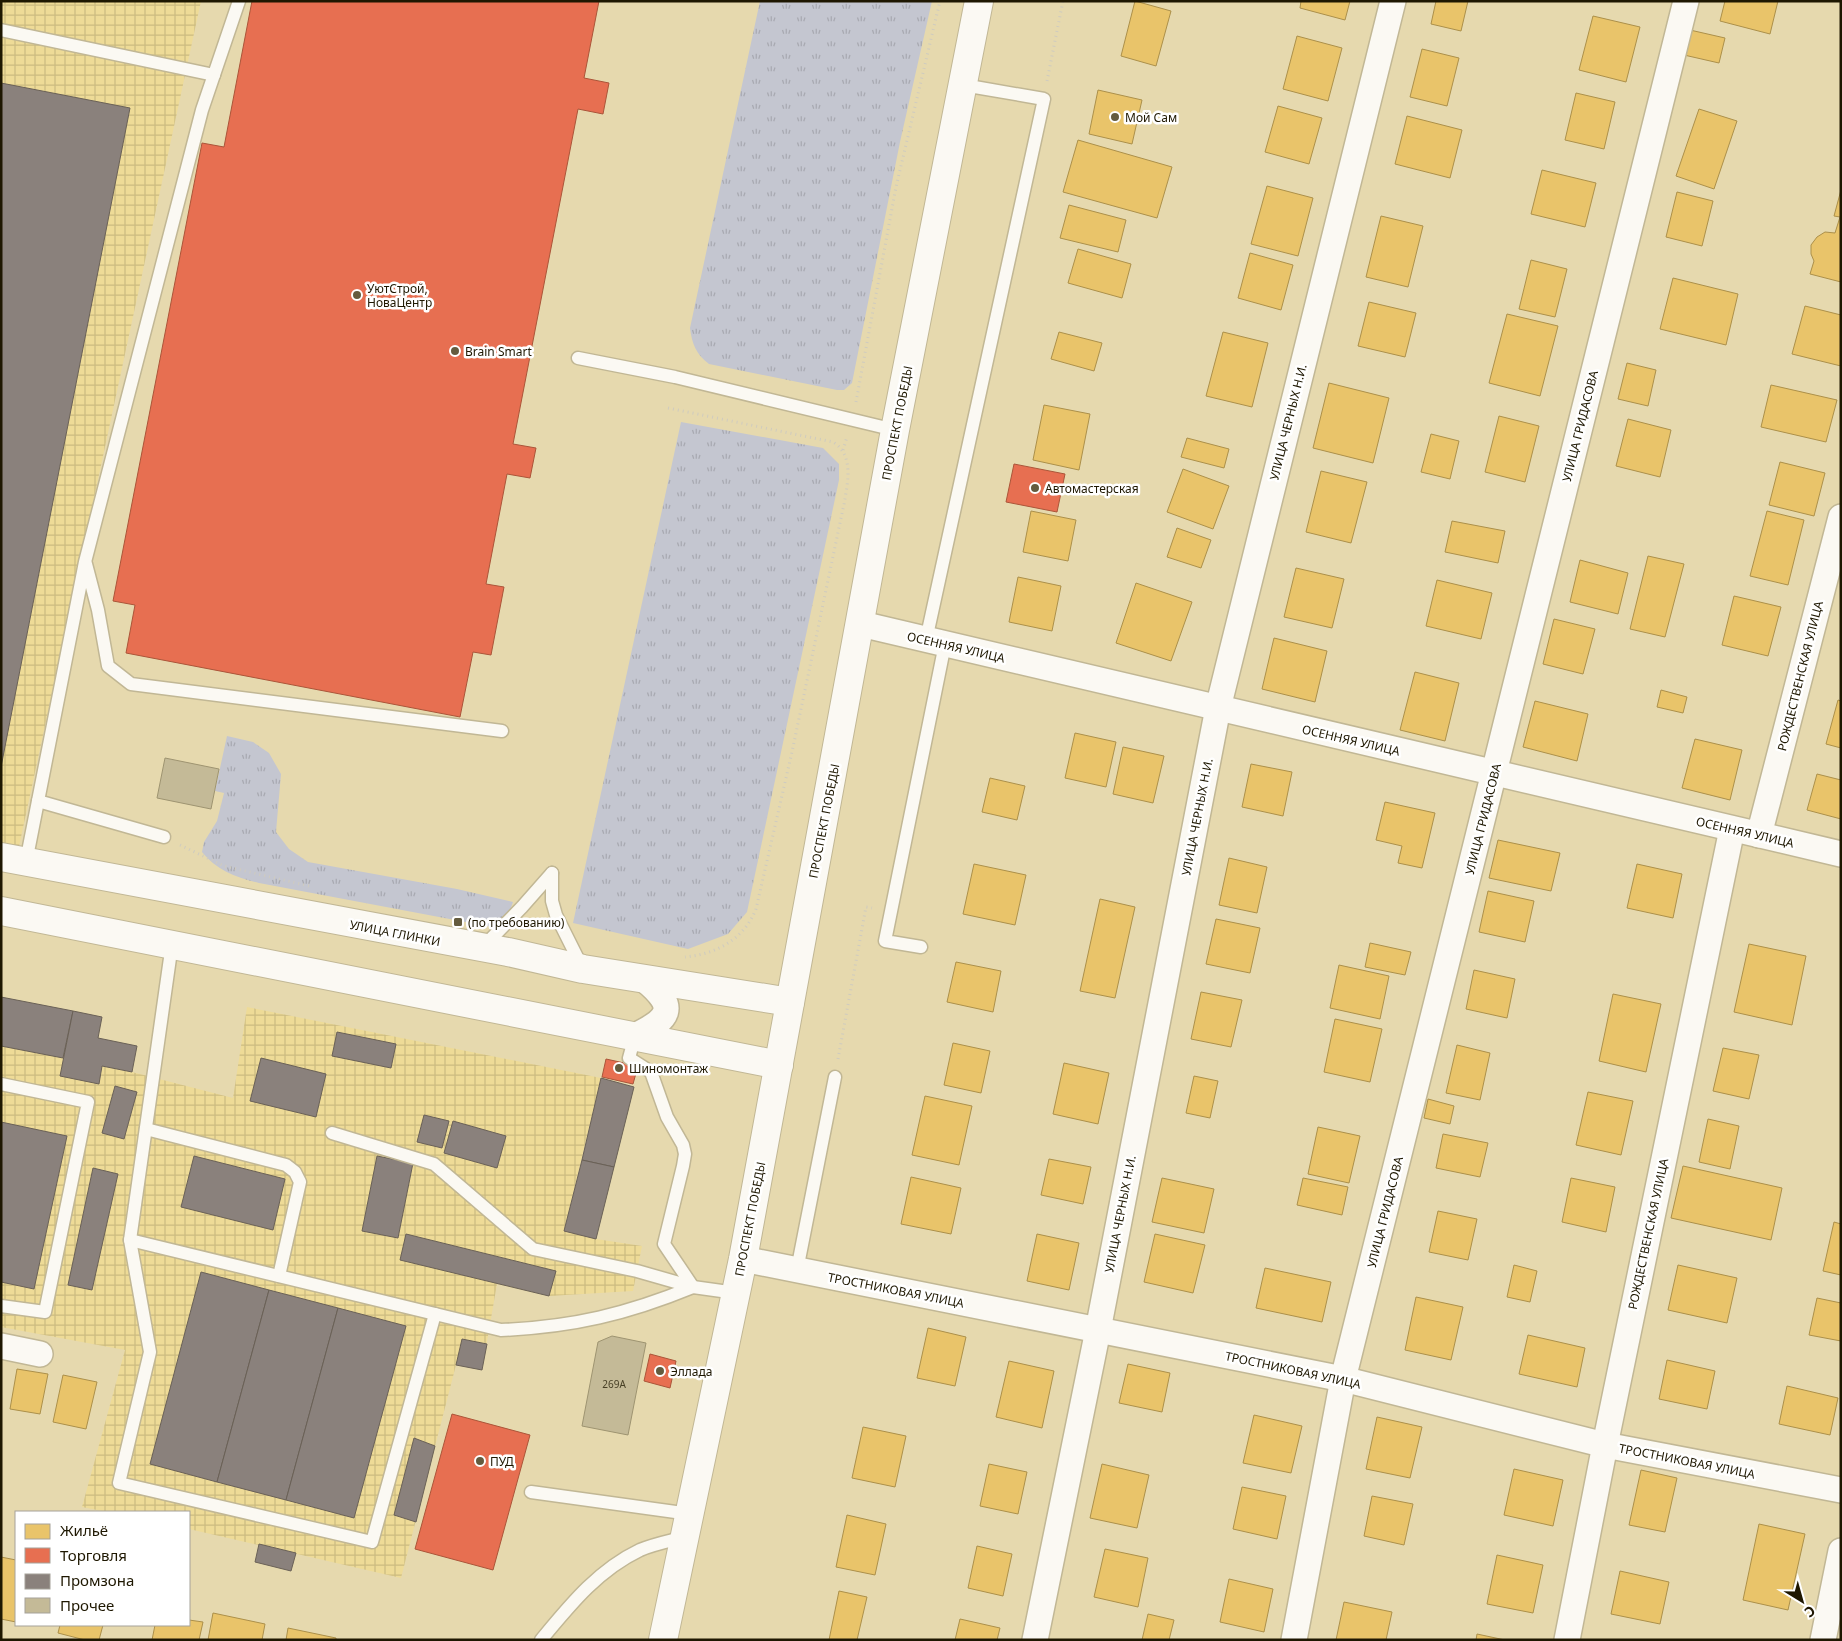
<svg xmlns="http://www.w3.org/2000/svg" width="1842" height="1641" font-family="'Noto Sans',sans-serif">
<style>
.industrial{fill:url(#industrial-grid)}
.grass{fill:url(#grass-tufts)}
.homes{fill:#e9c46a;stroke:#ac904a}
.shops{fill:#e76f51;stroke:#ab5539}
.industry{fill:#8a817c;stroke:#6a6157}
.building{fill:#c4ba97;stroke:#9e9471}
.lines{fill:none;stroke-linecap:round;stroke-linejoin:round}
.service-casing{stroke:#c1b795;stroke-width:15}
.minor-casing{stroke:#c1b795;stroke-width:28}
.secondary-casing{stroke:#c1b795;stroke-width:30}
.primary-casing{stroke:#c1b795;stroke-width:30}
.path{stroke:#cfcbbf;stroke-width:3;stroke-dasharray:1 4;stroke-linecap:butt}
.service{stroke:#fbf9f3;stroke-width:12}
.minor{stroke:#fbf9f3;stroke-width:25}
.secondary{stroke:#fbf9f3;stroke-width:28}
.primary{stroke:#fbf9f3;stroke-width:28}
.poi-dot{fill:#645b3e;stroke:#fff;stroke-width:2}
.labels{text-anchor:middle;dominant-baseline:central;stroke-width:5;stroke-linejoin:round;paint-order:stroke}
.number-label{font-size:10px;fill:#484026}
.poi-label{font-size:12px;fill:#1e1701;stroke:#fff;text-anchor:start}
.street-label{font-size:12px;fill:#1e1701;stroke:#fff}
</style>
<defs>
<pattern id="industrial-grid" width="8" height="8" patternUnits="userSpaceOnUse" patternTransform="scale(1.25)"><rect width="8" height="8" fill="#eedb97"/><path d="M0 4h8M4 0v8" fill="none" stroke="#ccbb80"/></pattern>
<pattern id="grass-tufts" width="24" height="20" patternUnits="userSpaceOnUse" patternTransform="scale(1.25)"><rect width="24" height="20" fill="#c4c6d0"/><path d="M3 7l-1-3M5 7V3M7 7l1-3M15 17l-1-3M17 17v-4M19 17l1-3" fill="none" stroke="#a8a9b1"/></pattern>
</defs>
<rect width="100%" height="100%" fill="#e6d9ae"/>
<g class="industrial">
<path d="M1 1H201L18 851 1 847Z"/>
<path d="M1 997 102 1017 98 1038 132 1072 233 1098 247 1007 601 1078 564 1231 596 1239 642 1246 633 1291 549 1296 497 1284 482 1370 456 1365 401 1578 189 1529V1512H107L82 1507 125 1350 1 1327Z"/>
</g>
<g class="grass">
<path d="M760 1H932L900 142 852 383 844 390H837L709 364C696 354 692 344 690 328Z"/>
<path d="M681 422 823 448 839 464V480L747 912 728 934 688 949 573 923Z"/>
<path d="M227 736 253 742 269 753 281 774 276 832 289 849 308 862 457 889 513 902 510 910 492 927 259 883C237 878 216 870 202 852L204 842 217 821 224 793 215 791Z"/>
</g>
<g class="homes">
<path d="M1135 1 1171 11 1156 66 1121 56Z"/>
<path d="M1301 1H1350L1345 20 1300 8Z"/>
<path d="M1436 1H1468L1461 31 1431 24Z"/>
<path d="M1725 1H1778L1770 34 1720 21Z"/>
<path d="M1593 16 1640 27 1626 82 1579 70Z"/>
<path d="M1690 30 1725 38 1719 63 1684 55Z"/>
<path d="M1297 36 1342 48 1328 101 1283 89Z"/>
<path d="M1422 49 1459 58 1447 106 1410 97Z"/>
<path d="M1098 90 1142 100 1132 144 1089 134Z"/>
<path d="M1576 93 1615 102 1604 149 1565 140Z"/>
<path d="M1278 106 1322 118 1309 164 1265 152Z"/>
<path d="M1699 109 1737 121 1714 189 1676 176Z"/>
<path d="M1407 116 1462 130 1450 178 1395 164Z"/>
<path d="M1078 140 1172 167 1157 218 1063 192Z"/>
<path d="M1542 170 1596 183 1585 227 1531 214Z"/>
<path d="M1267 186 1313 198 1298 256 1251 244Z"/>
<path d="M1841 190V282L1810 274 1814 261 1811 254V245L1817 237 1825 232 1835 233 1840 217 1834 216Z"/>
<path d="M1677 192 1713 201 1702 246 1666 237Z"/>
<path d="M1069 205 1126 220 1118 252 1060 238Z"/>
<path d="M1381 216 1423 226 1408 287 1366 277Z"/>
<path d="M1078 249 1131 264 1122 298 1068 283Z"/>
<path d="M1250 253 1293 265 1281 310 1238 298Z"/>
<path d="M1531 260 1567 269 1555 317 1519 309Z"/>
<path d="M1673 278 1738 294 1726 345 1660 329Z"/>
<path d="M1369 302 1416 313 1405 357 1358 346Z"/>
<path d="M1805 306 1841 315V366L1792 354Z"/>
<path d="M1507 314 1558 326 1540 396 1489 383Z"/>
<path d="M1059 332 1102 343 1094 371 1051 359Z"/>
<path d="M1223 332 1268 343 1252 407 1206 396Z"/>
<path d="M1627 363 1656 370 1648 406 1618 399Z"/>
<path d="M1329 383 1389 398 1373 463 1313 448Z"/>
<path d="M1771 385 1837 400 1826 442 1761 427Z"/>
<path d="M1044 405 1090 414 1079 470 1033 460Z"/>
<path d="M1499 416 1539 426 1525 482 1485 472Z"/>
<path d="M1628 419 1671 430 1660 477 1616 466Z"/>
<path d="M1431 434 1459 441 1450 479 1421 472Z"/>
<path d="M1187 438 1229 449 1224 468 1181 457Z"/>
<path d="M1780 462 1825 473 1814 516 1769 505Z"/>
<path d="M1183 469 1229 486 1213 529 1167 512Z"/>
<path d="M1321 471 1367 482 1351 543 1306 532Z"/>
<path d="M1031 511 1076 520 1068 561 1023 552Z"/>
<path d="M1767 511 1804 520 1788 585 1750 576Z"/>
<path d="M1452 521 1505 531 1498 563 1445 552Z"/>
<path d="M1177 528 1211 540 1201 568 1167 557Z"/>
<path d="M1648 556 1684 564 1665 637 1630 629Z"/>
<path d="M1580 560 1628 573 1618 614 1570 602Z"/>
<path d="M1296 568 1344 579 1332 628 1284 617Z"/>
<path d="M1018 577 1061 586 1052 631 1009 622Z"/>
<path d="M1437 580 1492 593 1481 639 1426 626Z"/>
<path d="M1136 583 1192 602 1171 661 1116 643Z"/>
<path d="M1734 596 1781 607 1768 656 1722 645Z"/>
<path d="M1554 619 1595 629 1583 674 1543 664Z"/>
<path d="M1274 638 1327 651 1315 702 1262 689Z"/>
<path d="M1415 672 1459 683 1445 741 1400 730Z"/>
<path d="M1661 690 1687 697 1683 713 1657 707Z"/>
<path d="M1838 700 1841 701V748L1826 744Z"/>
<path d="M1535 701 1588 714 1577 761 1523 747Z"/>
<path d="M1075 733 1116 742 1106 787 1065 778Z"/>
<path d="M1695 739 1742 750 1730 800 1682 788Z"/>
<path d="M1123 747 1164 756 1153 803 1113 794Z"/>
<path d="M1251 764 1292 772 1283 816 1242 807Z"/>
<path d="M1817 774 1841 780V819L1807 810Z"/>
<path d="M990 778 1025 786 1017 820 982 812Z"/>
<path d="M1385 802 1435 813 1422 868 1398 863 1402 846 1376 840Z"/>
<path d="M1498 840 1560 853 1551 891 1489 878Z"/>
<path d="M1229 858 1267 867 1257 913 1219 905Z"/>
<path d="M974 864 1026 875 1015 925 963 914Z"/>
<path d="M1637 864 1682 874 1673 918 1627 908Z"/>
<path d="M1488 891 1534 901 1525 942 1479 932Z"/>
<path d="M1100 899 1135 907 1115 998 1080 991Z"/>
<path d="M1216 919 1260 928 1250 973 1206 964Z"/>
<path d="M1370 943 1411 952 1405 975 1365 967Z"/>
<path d="M1749 944 1806 956 1792 1025 1734 1012Z"/>
<path d="M956 962 1001 971 993 1012 947 1002Z"/>
<path d="M1339 965 1389 976 1380 1019 1330 1008Z"/>
<path d="M1474 970 1515 979 1507 1018 1466 1009Z"/>
<path d="M1201 992 1242 1000 1231 1047 1191 1039Z"/>
<path d="M1613 994 1661 1004 1646 1072 1599 1061Z"/>
<path d="M1335 1019 1382 1029 1370 1082 1324 1072Z"/>
<path d="M953 1043 990 1051 981 1093 944 1085Z"/>
<path d="M1457 1045 1490 1053 1480 1100 1446 1093Z"/>
<path d="M1723 1048 1759 1055 1749 1099 1713 1091Z"/>
<path d="M1064 1063 1109 1073 1098 1124 1053 1114Z"/>
<path d="M1194 1076 1218 1081 1210 1118 1186 1113Z"/>
<path d="M1588 1092 1633 1101 1621 1155 1576 1145Z"/>
<path d="M925 1096 972 1106 959 1165 912 1155Z"/>
<path d="M1428 1099 1454 1106 1450 1124 1424 1118Z"/>
<path d="M1708 1119 1739 1126 1730 1169 1699 1162Z"/>
<path d="M1318 1127 1360 1136 1349 1183 1308 1174Z"/>
<path d="M1443 1134 1488 1143 1480 1177 1436 1168Z"/>
<path d="M1049 1159 1091 1167 1083 1204 1041 1195Z"/>
<path d="M1683 1166 1782 1188 1771 1240 1671 1218Z"/>
<path d="M911 1177 961 1188 951 1234 901 1224Z"/>
<path d="M1162 1178 1214 1189 1204 1233 1152 1222Z"/>
<path d="M1303 1178 1348 1187 1342 1215 1297 1205Z"/>
<path d="M1571 1178 1615 1187 1606 1232 1562 1222Z"/>
<path d="M1438 1211 1477 1219 1468 1260 1429 1252Z"/>
<path d="M1834 1222 1841 1224V1275L1823 1271Z"/>
<path d="M1037 1234 1079 1243 1069 1290 1027 1281Z"/>
<path d="M1155 1234 1205 1245 1193 1293 1144 1282Z"/>
<path d="M1514 1265 1537 1271 1530 1302 1507 1297Z"/>
<path d="M1678 1265 1737 1278 1727 1323 1668 1310Z"/>
<path d="M1265 1268 1331 1282 1322 1322 1256 1308Z"/>
<path d="M1416 1297 1463 1307 1451 1360 1405 1350Z"/>
<path d="M1817 1298 1841 1303V1341L1809 1335Z"/>
<path d="M928 1328 966 1337 955 1386 917 1378Z"/>
<path d="M1528 1335 1585 1348 1577 1387 1519 1374Z"/>
<path d="M1667 1360 1715 1371 1707 1409 1659 1399Z"/>
<path d="M1009 1361 1054 1371 1042 1428 996 1417Z"/>
<path d="M1128 1364 1170 1373 1162 1412 1119 1403Z"/>
<path d="M17 1369 48 1374 40 1414 10 1409Z"/>
<path d="M63 1375 97 1382 86 1429 53 1422Z"/>
<path d="M1787 1386 1838 1398 1830 1435 1779 1424Z"/>
<path d="M1254 1415 1302 1426 1291 1473 1243 1463Z"/>
<path d="M1377 1417 1422 1427 1410 1478 1366 1469Z"/>
<path d="M863 1427 906 1436 895 1487 852 1478Z"/>
<path d="M989 1464 1027 1472 1018 1514 980 1506Z"/>
<path d="M1102 1464 1149 1475 1137 1528 1090 1518Z"/>
<path d="M1514 1469 1563 1480 1553 1526 1504 1515Z"/>
<path d="M1641 1470 1677 1478 1665 1532 1629 1525Z"/>
<path d="M1242 1487 1286 1496 1277 1539 1233 1529Z"/>
<path d="M1372 1496 1413 1504 1404 1545 1364 1536Z"/>
<path d="M847 1515 886 1524 875 1575 836 1567Z"/>
<path d="M1759 1524 1805 1534 1788 1610 1743 1600Z"/>
<path d="M977 1546 1012 1554 1003 1596 968 1588Z"/>
<path d="M1105 1549 1148 1558 1138 1607 1094 1597Z"/>
<path d="M1497 1555 1543 1565 1533 1613 1487 1604Z"/>
<path d="M1 1557 16 1560V1622L1 1619Z"/>
<path d="M1620 1571 1669 1582 1660 1624 1611 1614Z"/>
<path d="M1229 1579 1273 1589 1264 1632 1220 1622Z"/>
<path d="M839 1591 867 1597 857 1640H829Z"/>
<path d="M1344 1602 1392 1612 1386 1640H1336Z"/>
<path d="M213 1613 265 1624 262 1640H208Z"/>
<path d="M1148 1614 1174 1620 1169 1640H1142Z"/>
<path d="M960 1619 1000 1628 997 1640H955Z"/>
<path d="M189 1620 203 1622 199 1640H152L155 1625H189Z"/>
<path d="M60 1625H103L99 1640H85L58 1633Z"/>
<path d="M288 1628 336 1638V1640H286Z"/>
<path d="M1477 1634 1505 1640H1476Z"/>
</g>
<g class="shops">
<path d="M252 1H599L584 78 609 83 603 114 578 109 513 444 536 448 530 478 507 474 486 584 504 587 491 655 473 652 460 717 126 653 135 605 113 601 202 143 224 147Z"/>
<path d="M1014 464 1065 474 1057 512 1006 502Z"/>
<path d="M606 1059 638 1066 633 1084 602 1077Z"/>
<path d="M650 1354 676 1361 670 1388 644 1381Z"/>
<path d="M452 1414 530 1435 493 1570 415 1549Z"/>
</g>
<g class="industry">
<path d="M1 83 130 108 1 767Z"/>
<path d="M1 997 73 1011 63 1058 1 1046Z"/>
<path d="M73 1011 102 1017 98 1038 137 1046 132 1072 102 1066 99 1084 60 1076Z"/>
<path d="M337 1032 396 1044 391 1068 332 1056Z"/>
<path d="M261 1058 326 1074 316 1117 250 1101Z"/>
<path d="M601 1078 634 1087 614 1167 582 1160Z"/>
<path d="M115 1086 137 1092 124 1139 102 1133Z"/>
<path d="M424 1115 449 1121 442 1148 417 1142Z"/>
<path d="M453 1121 506 1136 497 1168 444 1153Z"/>
<path d="M1 1122 67 1136 34 1289 1 1282Z"/>
<path d="M194 1156 285 1179 273 1230 181 1207Z"/>
<path d="M377 1156 413 1163 398 1238 362 1231Z"/>
<path d="M582 1160 614 1167 596 1239 564 1231Z"/>
<path d="M93 1168 118 1174 92 1290 68 1285Z"/>
<path d="M406 1234 556 1271 549 1296 400 1260Z"/>
<path d="M201 1272 269 1290 217 1482 150 1464Z"/>
<path d="M269 1290 338 1308 286 1500 217 1482Z"/>
<path d="M338 1308 406 1326 354 1518 286 1500Z"/>
<path d="M462 1339 487 1344 482 1370 456 1365Z"/>
<path d="M414 1438 435 1446 416 1522 394 1515Z"/>
<path d="M259 1544 296 1553 291 1571 255 1562Z"/>
</g>
<g class="building">
<path d="M165 758 219 769 211 809 157 798Z"/>
<path d="M612 1336 646 1343 628 1435 582 1426 598 1342Z"/>
</g>
<g class="lines">
<g class="service-casing">
<g id="service">
<path d="M1 30 214 75"/>
<path d="M578 358 675 377 895 430"/>
<path d="M86 564 98 610 108 666 131 684 502 731"/>
<path d="M926 640 1044 99 963 85"/>
<path d="M38 801 164 837"/>
<path d="M26 862 85 562 202 110 239 1"/>
<path d="M552 873V901L556 915 582 967"/>
<path d="M172 944 130 1240 150 1352 119 1483 372 1542 435 1314"/>
<path d="M484 946 522 907 552 873"/>
<path d="M921 947 885 941 945 644"/>
<path d="M635 1036 629 1058 651 1072 667 1117 683 1145 685 1154 683 1166 664 1244 693 1287"/>
<path d="M1 1084 88 1102 45 1312 1 1306"/>
<path d="M146 1129 286 1165 295 1172 300 1182 279 1276"/>
<path d="M332 1133 434 1164 533 1249 637 1271 693 1287 736 1293"/>
<path d="M130 1240 501 1330C573 1327 627 1314 693 1287"/>
<path d="M797 1270 835 1077"/>
<path d="M531 1492 690 1514"/>
<path d="M541 1640C570 1605 598 1570 640 1550 654 1544 670 1541 685 1537"/>
</g>
</g>
<g class="minor-casing">
<g id="minor">
<path d="M861 624 1841 854"/>
<path d="M1759 835 1841 517"/>
<path d="M635 1036C669 1019 679 1008 645 980"/>
<path d="M743 1259 1343 1379 1605 1445 1841 1490"/>
<path d="M1 1346 40 1354"/>
<path d="M1035 1640 1098 1330 1218 708 1393 1"/>
<path d="M1294 1640 1343 1379 1686 1"/>
<path d="M1567 1640 1605 1445 1732 829"/>
<path d="M1823 1640 1841 1551"/>
</g>
</g>
<g class="secondary-casing">
<g id="secondary">
<path d="M1 857 508 952 583 969 790 1002"/>
<path d="M1 911 779 1065"/>
</g>
</g>
<g class="primary-casing">
<path id="primary" d="M663 1640 743 1259 895 430 979 1"/>
</g>
<g class="path">
<path d="M1047 81 1063 1"/>
<path d="M856 402 896 187 940 1"/>
<path d="M668 408 833 442C854 455 848 482 844 504L792 752 756 909C744 939 717 954 685 957"/>
<path d="M843 450 847 437"/>
<path d="M180 845 224 866 309 886"/>
<path d="M838 1059 866 907 872 908"/>
</g>
<use href="#service" class="service"/>
<use href="#minor" class="minor"/>
<use href="#secondary" class="secondary"/>
<use href="#primary" class="primary"/>
</g>
<g class="poi-dot">
<circle cx="1115" cy="117" r="5"/>
<circle cx="357" cy="295" r="5"/>
<circle cx="455" cy="351" r="5"/>
<circle cx="1035" cy="488" r="5"/>
<rect x="453" y="917" width="10" height="10" rx="2.5"/>
<circle cx="619" cy="1068" r="5"/>
<circle cx="660" cy="1371" r="5"/>
<circle cx="480" cy="1461" r="5"/>
</g>
<g class="labels">
<g class="number-label">
<text x="614" y="1384">269А</text>
</g>
<g class="poi-label">
<text x="1125" y="117">Мой Сам</text>
<text x="367" y="288">УютСтрой,<tspan x="367" dy="14">НоваЦентр</tspan></text>
<text x="465" y="351">Brain Smart</text>
<text x="1045" y="488">Автомастерская</text>
<text x="468" y="922">(по требованию)</text>
<text x="629" y="1068">Шиномонтаж</text>
<text x="670" y="1371">Эллада</text>
<text x="490" y="1461">ПУД</text>
</g>
<g class="street-label">
<text transform="translate(1288 422) rotate(-76)">УЛИЦА ЧЕРНЫХ Н.И.</text>
<text transform="translate(897 423) rotate(-79)">ПРОСПЕКТ ПОБЕДЫ</text>
<text transform="translate(1580 426) rotate(-76)">УЛИЦА ГРИДАСОВА</text>
<text transform="translate(956 647) rotate(13)">ОСЕННЯЯ УЛИЦА</text>
<text transform="translate(1800 676) rotate(-76)">РОЖДЕСТВЕНСКАЯ УЛИЦА</text>
<text transform="translate(1351 740) rotate(13)">ОСЕННЯЯ УЛИЦА</text>
<text transform="translate(1197 817) rotate(-79)">УЛИЦА ЧЕРНЫХ Н.И.</text>
<text transform="translate(1483 819) rotate(-76)">УЛИЦА ГРИДАСОВА</text>
<text transform="translate(824 821) rotate(-79)">ПРОСПЕКТ ПОБЕДЫ</text>
<text transform="translate(1745 832) rotate(13)">ОСЕННЯЯ УЛИЦА</text>
<text transform="translate(395 933) rotate(11)">УЛИЦА ГЛИНКИ</text>
<text transform="translate(1385 1212) rotate(-76)">УЛИЦА ГРИДАСОВА</text>
<text transform="translate(1120 1214) rotate(-79)">УЛИЦА ЧЕРНЫХ Н.И.</text>
<text transform="translate(750 1219) rotate(-79)">ПРОСПЕКТ ПОБЕДЫ</text>
<text transform="translate(1648 1234) rotate(-78)">РОЖДЕСТВЕНСКАЯ УЛИЦА</text>
<text transform="translate(896 1290) rotate(11)">ТРОСТНИКОВАЯ УЛИЦА</text>
<text transform="translate(1293 1370) rotate(12)">ТРОСТНИКОВАЯ УЛИЦА</text>
<text transform="translate(1687 1461) rotate(11)">ТРОСТНИКОВАЯ УЛИЦА</text>
</g>
</g>
<rect width="1842" height="1641" fill="none" stroke="#1e1701" stroke-width="5"/>
<rect x="15" y="1511" width="175" height="115" fill="#ffffff" stroke="#a5a299"/>
<rect x="25" y="1524" width="25" height="15" fill="#e9c46a" stroke="#a5a299"/>
<text x="60" y="1536" font-size="15" fill="#1e1701">Жильё</text>
<rect x="25" y="1548" width="25" height="15" fill="#e76f51" stroke="#a5a299"/>
<text x="60" y="1561" font-size="15" fill="#1e1701">Торговля</text>
<rect x="25" y="1574" width="25" height="15" fill="#8a817c" stroke="#a5a299"/>
<text x="60" y="1586" font-size="15" fill="#1e1701">Промзона</text>
<rect x="25" y="1598" width="25" height="15" fill="#c4ba97" stroke="#a5a299"/>
<text x="60" y="1611" font-size="15" fill="#1e1701">Прочее</text>
<g transform="translate(1802 1601) rotate(143)" stroke="#ffffff" stroke-width="4" paint-order="stroke">
<path d="M0-4L9 19L0 12L-9 19Z" fill="#1e1701"/>
<text y="-8" font-size="14" font-weight="bold" text-anchor="middle" fill="#1e1701">С</text>
</g>
</svg>
